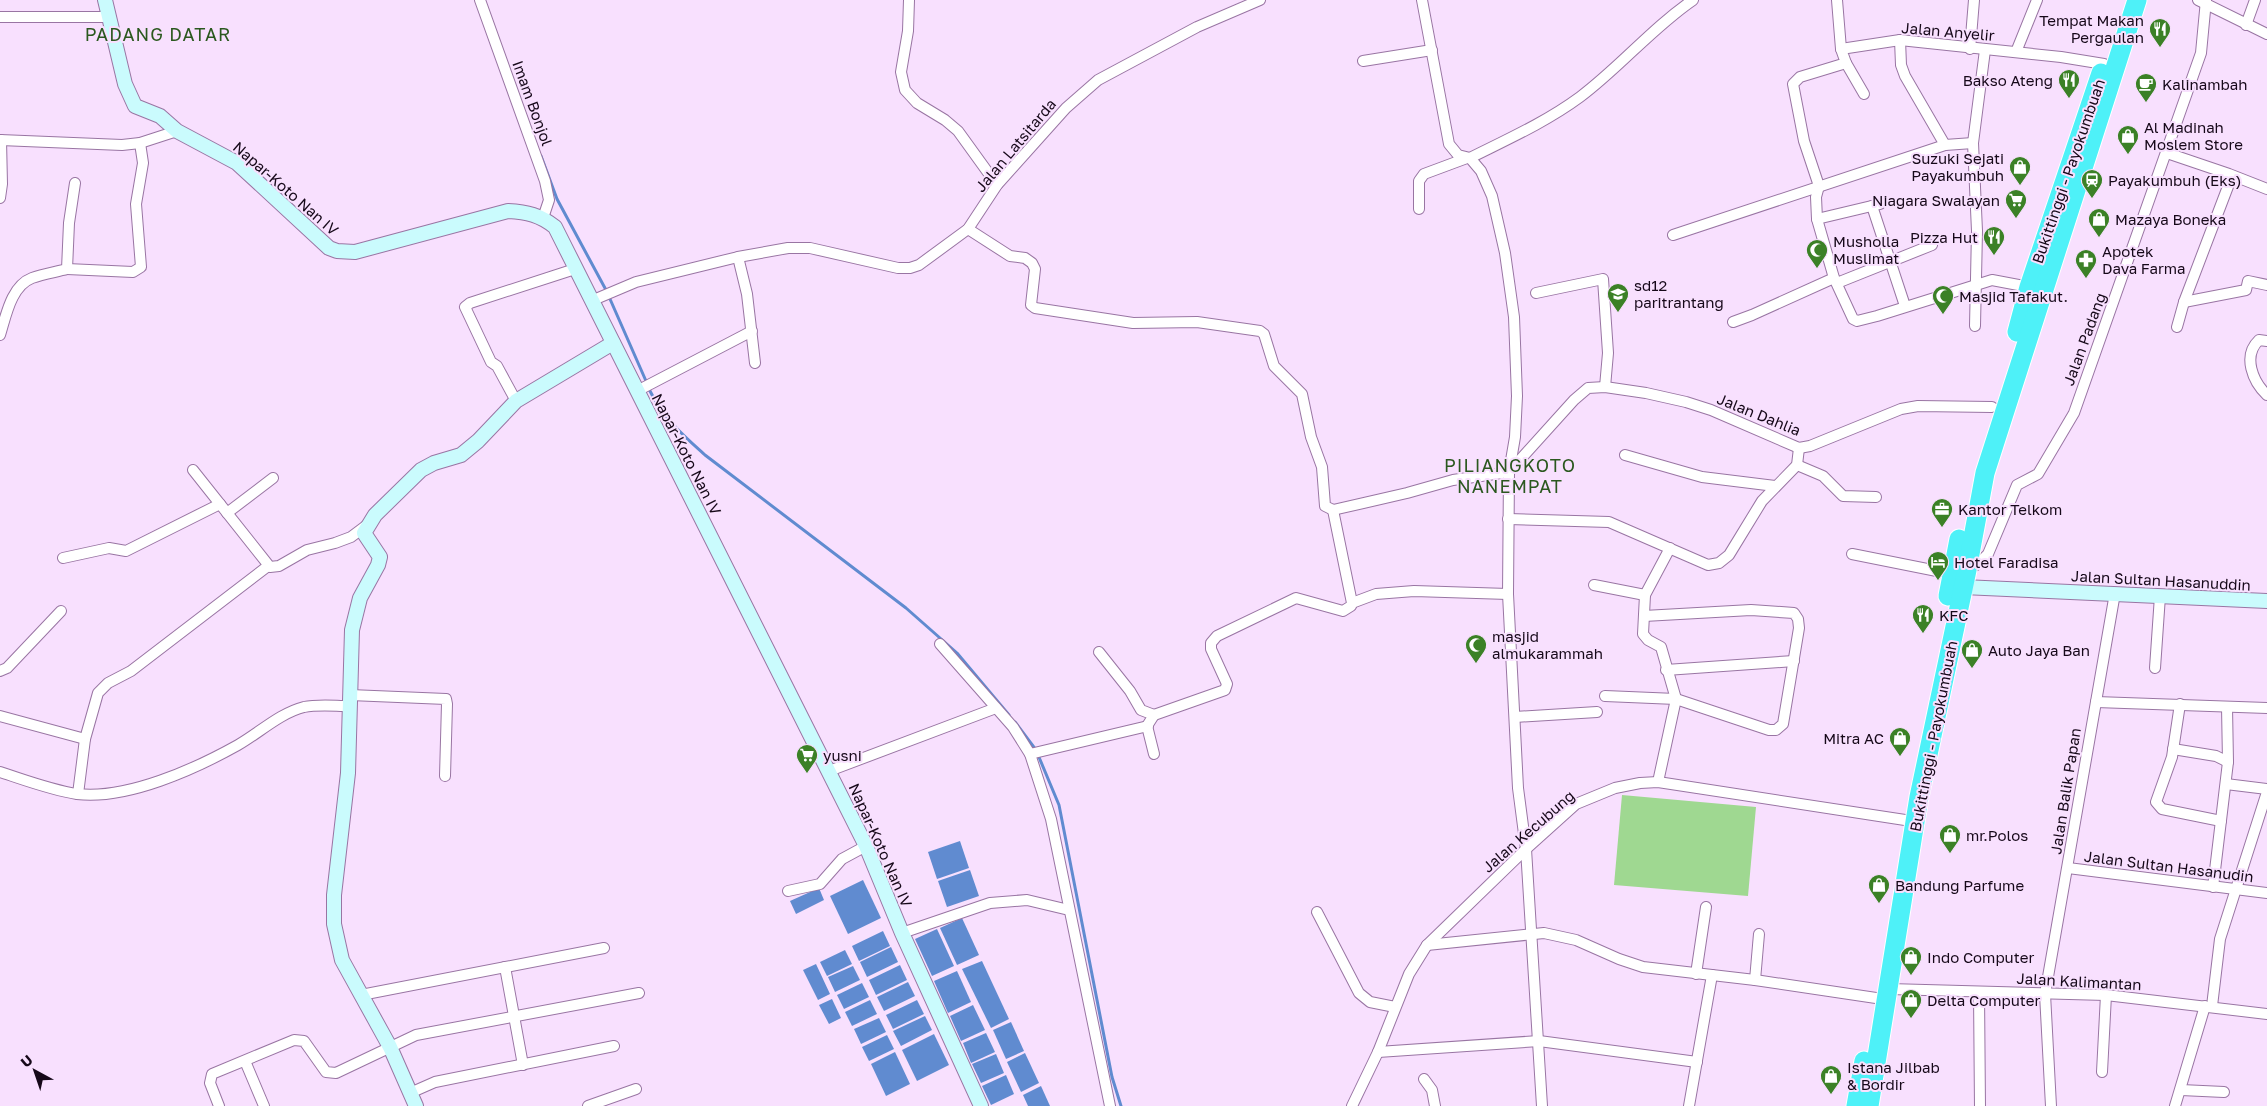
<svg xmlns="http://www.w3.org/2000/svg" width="2267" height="1106" font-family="'Golos Text',sans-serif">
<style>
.green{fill:#9fd891}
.water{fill:#608bd0}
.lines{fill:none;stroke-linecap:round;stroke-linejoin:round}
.stream{stroke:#608bd0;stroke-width:3}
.street-casing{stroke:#9975a3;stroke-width:12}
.secondary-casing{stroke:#9975a3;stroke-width:16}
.highway-casing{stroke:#fff;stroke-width:21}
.street{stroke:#fff;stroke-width:10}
.secondary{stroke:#cafbfd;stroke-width:14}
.highway{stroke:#4ef1f8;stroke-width:19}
.labels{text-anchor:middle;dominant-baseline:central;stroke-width:4;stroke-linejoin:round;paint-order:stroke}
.poi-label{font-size:15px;fill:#160819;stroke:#f8e0fe;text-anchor:start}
.street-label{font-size:15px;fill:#160819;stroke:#f8e0fe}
.quarter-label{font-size:18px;letter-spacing:1px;fill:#2b581f;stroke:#f8e0fe}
</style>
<rect width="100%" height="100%" fill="#f8e0fe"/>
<path class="green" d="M1622 795 1756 807 1748 896 1614 885Z"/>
<g class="water">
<path d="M960 841 969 868 937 879 928 852Z"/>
<path d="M970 870 979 896 947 907 938 881Z"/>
<path d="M863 880 881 918 848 934 830 896Z"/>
<path d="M819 888 824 900 796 914 790 901Z"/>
<path d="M962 918 979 955 957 965 940 928Z"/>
<path d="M937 929 954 966 932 976 915 939Z"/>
<path d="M883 931 890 946 859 961 852 946Z"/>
<path d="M891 947 898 962 867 977 860 962Z"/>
<path d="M845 950 852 964 827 976 820 962Z"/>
<path d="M982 961 1009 1019 991 1028 962 969Z"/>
<path d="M816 964 830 994 818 1000 803 970Z"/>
<path d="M900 965 907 980 876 995 869 980Z"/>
<path d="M853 966 860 980 835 992 828 977Z"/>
<path d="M957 971 971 1002 948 1013 934 981Z"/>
<path d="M908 982 915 996 884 1011 877 997Z"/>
<path d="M862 983 869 997 844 1009 837 995Z"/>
<path d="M832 999 841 1018 829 1024 819 1005Z"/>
<path d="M870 1000 877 1014 852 1026 845 1012Z"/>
<path d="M917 1000 924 1014 893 1029 886 1015Z"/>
<path d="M973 1005 985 1030 961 1041 950 1016Z"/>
<path d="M925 1016 932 1030 901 1046 893 1031Z"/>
<path d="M879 1018 886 1032 861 1044 854 1029Z"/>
<path d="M1011 1022 1024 1051 1006 1059 993 1030Z"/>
<path d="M986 1033 995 1052 971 1063 963 1043Z"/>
<path d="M934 1034 949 1065 917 1081 902 1050Z"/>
<path d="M887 1035 894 1049 869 1061 862 1047Z"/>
<path d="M895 1052 910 1084 886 1096 871 1064Z"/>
<path d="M1025 1053 1039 1083 1021 1092 1007 1062Z"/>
<path d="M996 1054 1004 1073 981 1083 972 1064Z"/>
<path d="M1006 1075 1014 1094 991 1105 982 1086Z"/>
<path d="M1041 1086 1050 1106H1028L1023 1095Z"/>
</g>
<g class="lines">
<g class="stream">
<path d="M541 156 557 199 606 290"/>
<path d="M610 299 646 381"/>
<path d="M650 391C663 418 684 436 705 455L906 608 957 653 1009 715"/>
<path d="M1015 722 1036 750 1059 805 1112 1077 1121 1106"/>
</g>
<g class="street-casing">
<g id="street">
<path d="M480 0 545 181 549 200 543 218"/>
<path d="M909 0 908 31 901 72 905 90 917 103 945 120 958 131 997 185"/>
<path d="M1422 0 1449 144 1458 155 1470 158 1481 171 1492 196 1505 253 1514 317 1517 396 1515 437 1509 472 1508 594 1518 788 1526 849 1542 1106"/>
<path d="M1837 0 1841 49"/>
<path d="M2198 0 2267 34"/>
<path d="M0 17H109"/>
<path d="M2246 25 2255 0"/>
<path d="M1900 40 1901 65 1905 76 1945 145"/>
<path d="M1970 49 1974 0"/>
<path d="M2016 52 2037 0"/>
<path d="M1363 61 1432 50"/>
<path d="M1846 63 1864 94"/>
<path d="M0 140 122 145 140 143 177 131"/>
<path d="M2167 153 2229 174 2267 189"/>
<path d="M1470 158C1508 139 1546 122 1580 97 1620 67 1652 28 1693 0"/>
<path d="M0 198 2 184 1 140"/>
<path d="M1872 206 1905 306"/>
<path d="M1419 209V181L1424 174 1467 158"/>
<path d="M1817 219 1880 204"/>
<path d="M968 229 1010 256 1025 258 1032 263 1035 269 1031 305 1035 308 1133 323 1197 322 1260 331 1264 334 1274 366 1302 394 1311 437 1322 467 1325 506 1333 510 1407 493 1453 480 1509 472 1574 400 1588 388 1605 387 1646 393 1686 402 1711 410 1799 448 1810 446 1901 409 1918 406 1992 407"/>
<path d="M1673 235 1945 145 1973 143"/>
<path d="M738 257 747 294 755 363"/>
<path d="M67 269 133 272 141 267 136 204 143 163 140 143"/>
<path d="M1837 283 1932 245"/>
<path d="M2029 287 1992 280 1877 316 1857 321 1853 319 1834 278 1817 219 1816 197 1819 186 1804 141 1793 84 1800 77 1846 63 1841 49 1900 40 2061 57 2104 64"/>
<path d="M1536 293 1603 279 1608 353 1605 387"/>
<path d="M591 301 636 282 738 257 788 248H810L898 268H910L919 265 968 229 997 185 1066 108 1098 80 1197 27 1260 0"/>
<path d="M2184 302 2246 290 2248 281 2267 285"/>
<path d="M1733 322 1752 315 1834 278"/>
<path d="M1975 326 1977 231 1973 143 1985 50"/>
<path d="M2177 327 2184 302 2232 176"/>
<path d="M0 335C6 316 11 286 32 278 43 274 56 272 67 269L69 223 75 183"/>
<path d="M2267 341 2259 340C2242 356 2253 382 2267 395"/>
<path d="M637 391 752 331"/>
<path d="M516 401 497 366 491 362 465 307 470 303 575 269"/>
<path d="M1625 455 1702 477 1775 486"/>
<path d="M1797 465 1823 476 1843 496 1876 497"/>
<path d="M193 470 270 567 279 566 307 550 335 543 351 537 367 525"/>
<path d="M227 513 273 478"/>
<path d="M1508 519 1609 522 1708 565 1719 563 1729 555 1762 501 1797 465 1799 448"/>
<path d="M1852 554 1952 574"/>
<path d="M63 558 109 548 126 551 220 504"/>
<path d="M1967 570 1978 564 1988 554 2017 485 2038 474 2074 413 2201 53 2206 0"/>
<path d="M1594 585 1645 595"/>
<path d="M1352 603 1376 594 1414 591 1508 594"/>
<path d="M940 644 1013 727 1030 754 1051 819 1110 1106"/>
<path d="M1099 652 1130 691 1141 710 1154 715 1147 726 1154 754"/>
<path d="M2155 668 2160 596"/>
<path d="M1666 670 1794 661"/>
<path d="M0 671 7 668 61 611"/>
<path d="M350 695 446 699 447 704 445 776"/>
<path d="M1605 696 1676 699 1769 730H1776L1783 724 1799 628 1798 619 1794 613 1751 610 1644 616"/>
<path d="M2096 702 2267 708"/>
<path d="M2180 704 2172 757 2156 802 2162 809 2221 821"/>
<path d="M1154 715 1225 690 1227 684 1211 649V643L1217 636 1296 598 1343 611 1351 606 1352 603 1333 510"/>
<path d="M0 716 85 739"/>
<path d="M1515 717 1597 712"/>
<path d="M2173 749 2216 756 2228 762"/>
<path d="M1030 754 1148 726"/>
<path d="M829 771 996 708"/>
<path d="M0 772C25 780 51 790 77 794 127 800 195 769 238 745 259 733 280 713 304 707 318 704 335 706 349 706"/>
<path d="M1658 782 1676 699 1661 647 1648 640 1643 634 1645 595 1670 548"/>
<path d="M2226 784 2267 789"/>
<path d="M78 794 85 739 98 693 108 683 131 671 268 566"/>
<path d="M2068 868 2267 893"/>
<path d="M2213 887 2228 762 2227 707"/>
<path d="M788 891 820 884 842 859 866 846"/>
<path d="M1317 912 1359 993 1370 1002 1395 1007"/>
<path d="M902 933 990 903 1027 900 1069 910"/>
<path d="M1427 945 1544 933 1576 940 1619 959 1643 967 1755 980 1876 998"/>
<path d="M505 967 523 1065"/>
<path d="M1696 974 1706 907"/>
<path d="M1755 980 1759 934"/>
<path d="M1889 989 2106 995 2267 1014"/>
<path d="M1979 993 1980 1106"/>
<path d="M361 995 604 948"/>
<path d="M2212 1006 2220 939 2267 792"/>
<path d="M1378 1052 1539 1041 1697 1062"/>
<path d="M245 1061 264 1106"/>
<path d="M2102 1072 2106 995"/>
<path d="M1424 1079 1432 1090 1435 1106"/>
<path d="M2181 1090 2224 1092"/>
<path d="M410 1093 435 1082 614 1046"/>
<path d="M219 1106 210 1083 212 1074 294 1040 304 1041 326 1072 336 1073 416 1035 639 993"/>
<path d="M588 1106 636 1089"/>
<path d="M1352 1106 1378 1052 1409 974 1427 945 1526 849 1576 804 1615 788 1640 783 1658 782 1905 820"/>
<path d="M1689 1106 1712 975"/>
<path d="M2051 1106 2045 994 2115 593"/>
<path d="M2175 1106 2205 1006"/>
</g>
</g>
<g class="secondary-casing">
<g id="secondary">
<path d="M105 0 125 84 135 106 160 116 177 131 237 163 329 248 337 251 355 252 508 211C527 212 540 215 555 227L866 846 902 933 981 1106"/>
<path d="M1963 587 2267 601"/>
<path d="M416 1106 390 1047 342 960 334 924V895L348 773 352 630 360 598 378 565 380 557 364 533 375 515 421 470 434 463 461 455 478 441 516 401 613 343"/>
</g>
</g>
<g class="highway-casing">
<g id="highway">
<path d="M2017 332 2029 287 2101 73"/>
<path d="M1948 596 1959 539"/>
<path d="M1856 1106 1864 1061"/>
<path d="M1869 1106 1919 797 1967 570 1985 473 2137 0"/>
</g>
</g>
<use href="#street" class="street"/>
<use href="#secondary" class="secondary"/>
<use href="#highway" class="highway"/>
</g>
<defs>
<g id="restaurant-pin" transform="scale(1.125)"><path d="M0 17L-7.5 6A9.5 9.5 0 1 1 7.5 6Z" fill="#3b8126" stroke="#f8e0fe"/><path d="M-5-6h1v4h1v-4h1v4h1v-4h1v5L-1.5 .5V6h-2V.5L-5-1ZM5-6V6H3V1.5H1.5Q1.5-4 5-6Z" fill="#fff"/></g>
<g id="cafe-pin" transform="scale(1.125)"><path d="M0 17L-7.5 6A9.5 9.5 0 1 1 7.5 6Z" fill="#3b8126" stroke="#f8e0fe"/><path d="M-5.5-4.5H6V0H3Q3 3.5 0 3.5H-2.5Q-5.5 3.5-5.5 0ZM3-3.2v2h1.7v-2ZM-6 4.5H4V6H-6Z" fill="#fff"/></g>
<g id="shop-pin" transform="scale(1.125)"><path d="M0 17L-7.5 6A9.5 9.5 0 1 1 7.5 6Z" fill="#3b8126" stroke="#f8e0fe"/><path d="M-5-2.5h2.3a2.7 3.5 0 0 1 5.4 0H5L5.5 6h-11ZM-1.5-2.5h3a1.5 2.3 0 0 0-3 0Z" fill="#fff"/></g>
<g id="station-pin" transform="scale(1.125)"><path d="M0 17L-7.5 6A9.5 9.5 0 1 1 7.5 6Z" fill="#3b8126" stroke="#f8e0fe"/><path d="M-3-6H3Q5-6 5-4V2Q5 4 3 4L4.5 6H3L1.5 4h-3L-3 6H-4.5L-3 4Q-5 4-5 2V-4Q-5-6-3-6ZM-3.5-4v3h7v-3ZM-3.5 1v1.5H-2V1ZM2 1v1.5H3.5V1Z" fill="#fff"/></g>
<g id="supermarket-pin" transform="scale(1.125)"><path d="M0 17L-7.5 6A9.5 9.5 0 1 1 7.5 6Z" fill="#3b8126" stroke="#f8e0fe"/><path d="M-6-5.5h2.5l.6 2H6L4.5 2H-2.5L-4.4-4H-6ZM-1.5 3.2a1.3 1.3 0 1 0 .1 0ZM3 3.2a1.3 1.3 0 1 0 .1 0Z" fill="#fff"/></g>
<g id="mosque-pin" transform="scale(1.125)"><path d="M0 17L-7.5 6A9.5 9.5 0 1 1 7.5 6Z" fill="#3b8126" stroke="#f8e0fe"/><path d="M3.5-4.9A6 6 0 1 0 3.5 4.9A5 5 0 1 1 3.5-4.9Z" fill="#fff"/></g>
<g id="pharmacy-pin" transform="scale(1.125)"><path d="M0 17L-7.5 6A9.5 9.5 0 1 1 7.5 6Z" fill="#3b8126" stroke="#f8e0fe"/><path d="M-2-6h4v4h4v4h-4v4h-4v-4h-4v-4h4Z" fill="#fff"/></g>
<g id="school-pin" transform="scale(1.125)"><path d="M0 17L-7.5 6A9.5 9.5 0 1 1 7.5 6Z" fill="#3b8126" stroke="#f8e0fe"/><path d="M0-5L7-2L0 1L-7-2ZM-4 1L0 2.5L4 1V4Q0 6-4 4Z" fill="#fff"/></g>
<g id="office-pin" transform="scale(1.125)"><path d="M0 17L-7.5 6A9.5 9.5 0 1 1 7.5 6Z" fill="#3b8126" stroke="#f8e0fe"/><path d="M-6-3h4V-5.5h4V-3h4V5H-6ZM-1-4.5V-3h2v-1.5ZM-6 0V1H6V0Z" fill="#fff"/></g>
<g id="hotel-pin" transform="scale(1.125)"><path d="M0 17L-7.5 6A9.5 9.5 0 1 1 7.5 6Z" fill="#3b8126" stroke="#f8e0fe"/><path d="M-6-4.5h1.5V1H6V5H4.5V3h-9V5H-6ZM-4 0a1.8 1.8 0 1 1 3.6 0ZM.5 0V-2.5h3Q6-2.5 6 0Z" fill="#fff"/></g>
</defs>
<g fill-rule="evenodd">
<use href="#restaurant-pin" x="2160" y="29"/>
<use href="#restaurant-pin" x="2069" y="80"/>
<use href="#cafe-pin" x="2146" y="84"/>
<use href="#shop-pin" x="2128" y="136"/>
<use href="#shop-pin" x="2020" y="167"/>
<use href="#station-pin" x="2092" y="180"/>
<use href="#supermarket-pin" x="2016" y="200"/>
<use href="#shop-pin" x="2099" y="219"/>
<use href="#restaurant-pin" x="1994" y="237"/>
<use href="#mosque-pin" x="1817" y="250"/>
<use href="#pharmacy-pin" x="2086" y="260"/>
<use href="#school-pin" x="1618" y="294"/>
<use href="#mosque-pin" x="1943" y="296"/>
<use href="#office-pin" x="1942" y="509"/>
<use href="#hotel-pin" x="1938" y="562"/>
<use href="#restaurant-pin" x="1923" y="615"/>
<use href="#mosque-pin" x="1476" y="645"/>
<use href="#shop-pin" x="1972" y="650"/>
<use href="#shop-pin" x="1900" y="738"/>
<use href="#supermarket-pin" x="807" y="755"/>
<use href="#shop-pin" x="1950" y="835"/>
<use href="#shop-pin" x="1879" y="885"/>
<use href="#shop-pin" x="1911" y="957"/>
<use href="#shop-pin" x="1911" y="1000"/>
<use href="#shop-pin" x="1831" y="1076"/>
</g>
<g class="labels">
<g class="poi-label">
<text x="2144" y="20" text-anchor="end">Tempat Makan<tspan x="2144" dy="17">Pergaulan</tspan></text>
<text x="2053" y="80" text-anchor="end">Bakso Ateng</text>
<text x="2162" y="84">Kalinambah</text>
<text x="2144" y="127">Al Madinah<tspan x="2144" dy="17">Moslem Store</tspan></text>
<text x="2004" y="158" text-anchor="end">Suzuki Sejati<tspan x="2004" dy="17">Payakumbuh</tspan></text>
<text x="2108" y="180">Payakumbuh (Eks)</text>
<text x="2000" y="200" text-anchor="end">Niagara Swalayan</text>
<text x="2115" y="219">Mazaya Boneka</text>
<text x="1978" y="237" text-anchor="end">Pizza Hut</text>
<text x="1833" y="241">Musholla<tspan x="1833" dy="17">Muslimat</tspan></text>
<text x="2102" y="251">Apotek<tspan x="2102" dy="17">Dava Farma</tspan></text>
<text x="1634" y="285">sd12<tspan x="1634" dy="17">paritrantang</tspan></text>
<text x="1959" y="296">Masjid Tafakut.</text>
<text x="1958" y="509">Kantor Telkom</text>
<text x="1954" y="562">Hotel Faradisa</text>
<text x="1939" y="615">KFC</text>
<text x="1492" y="636">masjid<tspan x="1492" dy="17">almukarammah</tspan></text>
<text x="1988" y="650">Auto Jaya Ban</text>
<text x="1884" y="738" text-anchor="end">Mitra AC</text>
<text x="823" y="755">yusni</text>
<text x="1966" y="835">mr.Polos</text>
<text x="1895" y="885">Bandung Parfume</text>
<text x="1927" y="957">Indo Computer</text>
<text x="1927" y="1000">Delta Computer</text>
<text x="1847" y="1067">Istana Jilbab<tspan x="1847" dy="17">&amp; Bordir</tspan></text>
</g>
<g class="street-label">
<text transform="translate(1948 31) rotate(5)">Jalan Anyelir</text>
<text transform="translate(533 103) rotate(70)">Imam Bonjol</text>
<text transform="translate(1015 145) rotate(-50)">Jalan Latsitarda</text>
<text transform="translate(2068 171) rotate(-71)">Bukittinggi - Payokumbuah</text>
<text transform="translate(286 188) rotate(41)">Napar-Koto Nan IV</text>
<text transform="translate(2084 339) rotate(-70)">Jalan Padang</text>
<text transform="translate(1759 414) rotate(22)">Jalan Dahlia</text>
<text transform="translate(687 454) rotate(63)">Napar-Koto Nan IV</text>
<text transform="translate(2161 580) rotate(3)">Jalan Sultan Hasanuddin</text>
<text transform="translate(1933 736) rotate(-79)">Bukittinggi - Payokumbuah</text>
<text transform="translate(2065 791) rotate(-81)">Jalan Balik Papan</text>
<text transform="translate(1528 831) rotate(-41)">Jalan Kecubung</text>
<text transform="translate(881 845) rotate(66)">Napar-Koto Nan IV</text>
<text transform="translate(2169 866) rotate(7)">Jalan Sultan Hasanudin</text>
<text transform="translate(2079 981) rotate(3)">Jalan Kalimantan</text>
</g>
<g class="quarter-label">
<text x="158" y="34">PADANG DATAR</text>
<text x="1510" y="465">PILIANGKOTO<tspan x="1510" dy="21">NANEMPAT</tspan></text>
</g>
</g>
<g transform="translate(35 1071) rotate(320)" stroke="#f8e0fe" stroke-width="4" paint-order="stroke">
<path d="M0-4L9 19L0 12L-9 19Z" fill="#160819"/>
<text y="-8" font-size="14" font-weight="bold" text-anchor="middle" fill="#160819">U</text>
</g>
</svg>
